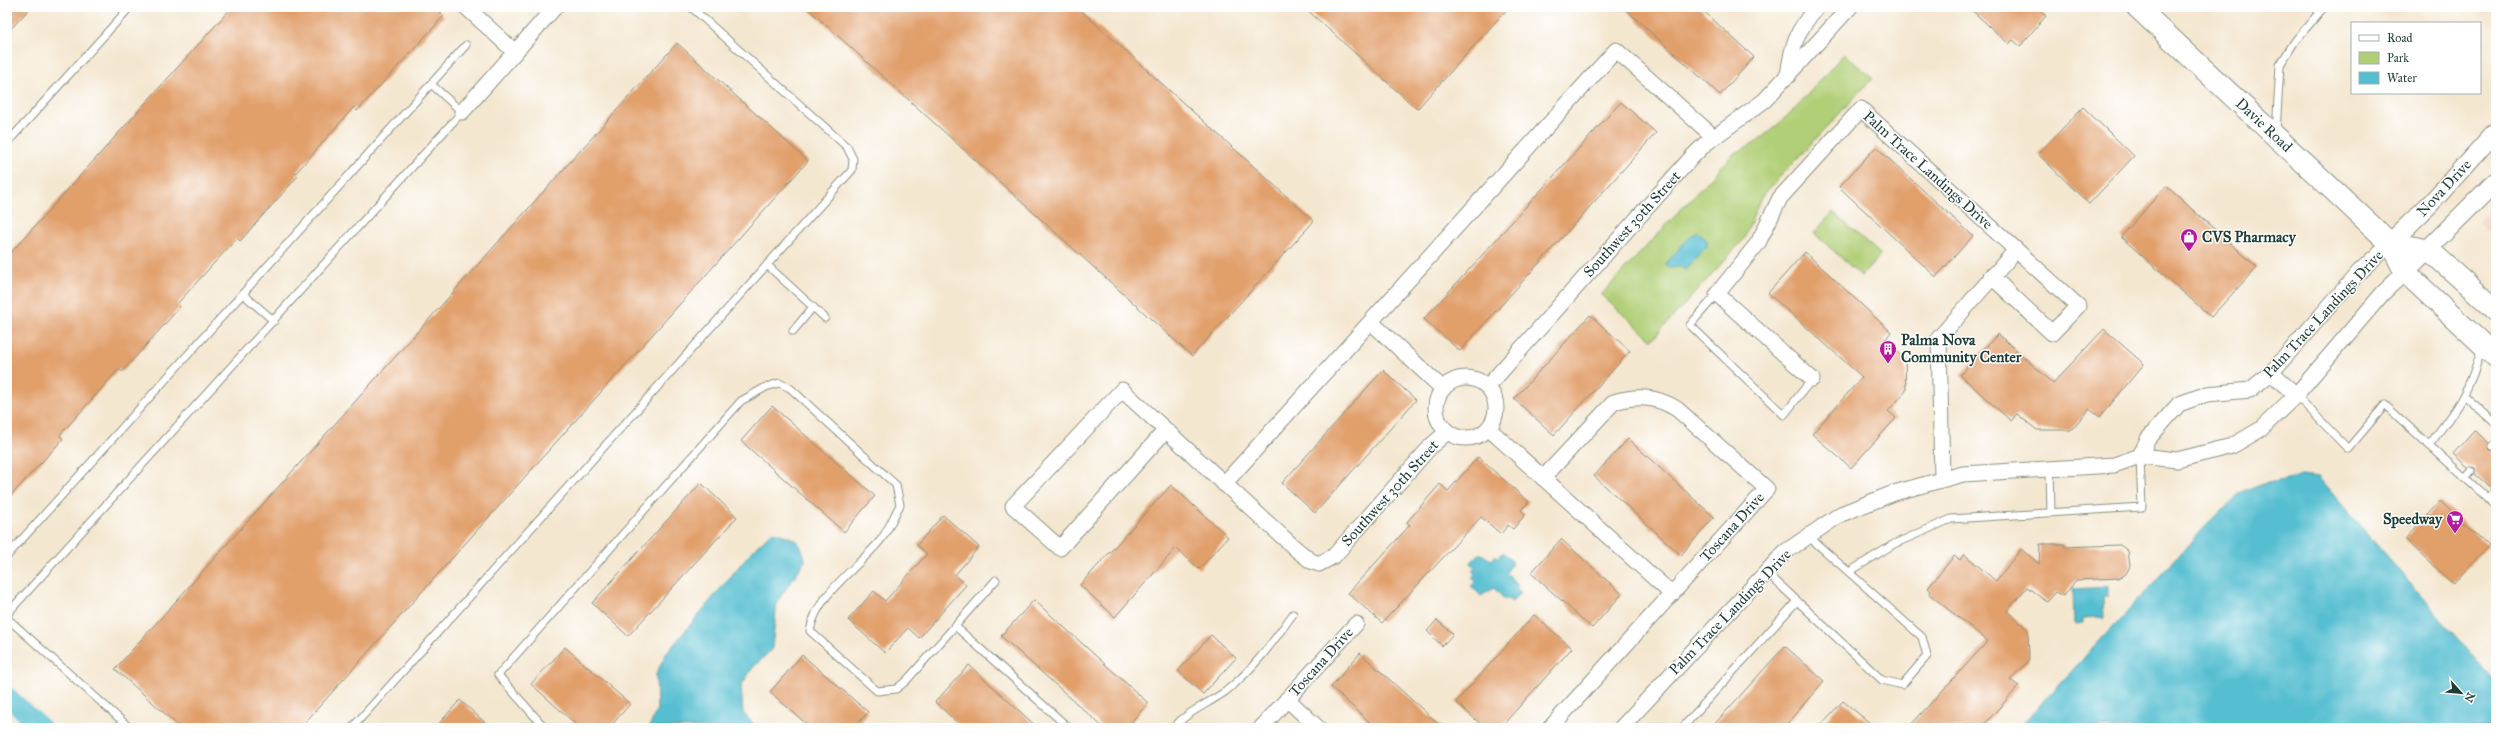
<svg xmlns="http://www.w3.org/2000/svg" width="2503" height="735" font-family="'IM FELL Great Primer',serif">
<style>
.built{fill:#f6d2c4}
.green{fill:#b0cf76;stroke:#688655}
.water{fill:#54bed0;stroke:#3a7e82}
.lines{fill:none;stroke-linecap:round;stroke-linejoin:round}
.canal{stroke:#54bed0;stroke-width:19}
.building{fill:#e19f6b}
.service-casing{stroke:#8a9282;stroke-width:9}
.minor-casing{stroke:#8a9282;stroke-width:17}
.tertiary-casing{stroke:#8a9282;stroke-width:20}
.secondary-casing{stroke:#8a9282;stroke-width:23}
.service{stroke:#fff;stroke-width:7}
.minor{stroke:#fff;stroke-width:15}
.tertiary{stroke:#fff;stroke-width:18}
.secondary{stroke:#fff;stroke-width:21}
.labels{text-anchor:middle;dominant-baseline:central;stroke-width:3;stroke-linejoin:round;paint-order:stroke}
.street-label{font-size:15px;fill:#1f3d34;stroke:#fff}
.poi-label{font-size:15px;font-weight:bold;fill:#1f3d34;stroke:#fff;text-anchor:start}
</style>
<rect width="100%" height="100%" fill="#fff"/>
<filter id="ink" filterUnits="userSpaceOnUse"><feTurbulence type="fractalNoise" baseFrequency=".025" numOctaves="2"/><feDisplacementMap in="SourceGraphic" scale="8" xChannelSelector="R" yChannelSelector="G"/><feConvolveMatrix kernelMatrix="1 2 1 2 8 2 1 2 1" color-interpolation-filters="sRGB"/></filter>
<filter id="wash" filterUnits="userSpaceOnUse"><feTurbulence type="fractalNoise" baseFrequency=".012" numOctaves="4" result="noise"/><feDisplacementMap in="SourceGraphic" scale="16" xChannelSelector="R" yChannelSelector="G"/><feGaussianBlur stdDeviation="0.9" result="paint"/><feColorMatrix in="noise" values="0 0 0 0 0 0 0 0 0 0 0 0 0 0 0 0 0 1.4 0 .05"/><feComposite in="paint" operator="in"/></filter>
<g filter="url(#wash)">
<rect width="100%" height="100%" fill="#f4e7d0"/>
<path class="built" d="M2496 203V239L2478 222Z"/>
<g class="green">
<path d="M1844 54 1873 78 1761 197 1744 239 1652 340 1601 295 1733 154C1779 134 1810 90 1844 54Z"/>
<path d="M1833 212 1881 255 1861 276 1814 233Z"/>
</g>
<g class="water">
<path d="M1697 232 1707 240V247L1697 256 1685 271 1681 267 1668 268 1665 264C1675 255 1687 237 1697 232Z"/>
<path d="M2302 476 2319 478 2496 683V728H2019L2218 513 2243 492 2263 484Z"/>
<path d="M772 532C792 537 802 539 805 561L777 602 772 649 752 669 741 686 743 713 758 728H649L657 709 656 674 666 654 750 553Z"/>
<path d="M1503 552 1513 562 1506 573 1518 585 1516 587 1521 592 1512 602 1507 598 1505 600 1494 588 1481 596 1471 586 1476 581 1472 578 1475 574 1472 571 1475 568 1470 563 1480 553 1491 560 1496 555 1498 558Z"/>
<path d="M2108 587V596L2103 597 2104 618 2083 619V623L2074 624 2073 589Z"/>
</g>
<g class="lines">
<path class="canal" d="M7 696 42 728"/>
</g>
<g id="blocks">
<g class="building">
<path d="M7 7H31L7 33Z"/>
<path d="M232 7H435L444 16 357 111 354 107 295 174 298 176 240 241 237 238 177 304 180 307 122 372 119 369 60 435 63 439 7 500V257Z"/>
<path d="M806 7H1077L1314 221 1192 356Z"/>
<path d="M1304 7H1509L1417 109Z"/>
<path d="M1623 7H1699L1754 57 1720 95Z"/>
<path d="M1968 7H2037L2046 16 2020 46 2013 40 2009 44Z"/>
<path d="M677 43 808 161 300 728H181L115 669Z"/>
<path d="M1621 102 1656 133 1460 351 1424 319Z"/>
<path d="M2083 107 2134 156 2089 204 2038 154Z"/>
<path d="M1876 147 1973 236 1936 277 1839 187Z"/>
<path d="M2166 186 2257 267 2211 317 2121 237Z"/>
<path d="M1805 252 1891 332 1885 340 1905 359 1906 391 1888 411 1896 418 1851 468 1812 434 1862 377 1768 293Z"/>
<path d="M1590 315 1630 351 1554 435 1514 399Z"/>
<path d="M2104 329 2144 364 2100 417 2089 409 2071 430H2037L2017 414 2011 421 1960 375 1998 334 2053 383Z"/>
<path d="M1383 370 1416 400 1315 513 1282 483Z"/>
<path d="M772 406 875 496 844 532 741 441Z"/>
<path d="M2474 430 2489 443 2490 450H2496V487H2490L2475 474V468L2468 467 2453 454Z"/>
<path d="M1628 439 1714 517 1681 555 1594 476Z"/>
<path d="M1478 457 1529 502 1521 510 1525 515 1513 529 1508 525 1501 534 1481 517 1382 623 1348 593 1410 525 1407 522 1440 484 1448 491Z"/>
<path d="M701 483 737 517 628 636 592 603Z"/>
<path d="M1171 485 1228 537 1199 569 1176 548 1115 617 1080 585Z"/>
<path d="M2440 501 2488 546 2453 584 2405 539Z"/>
<path d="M943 515 979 547 955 575 966 585 919 638 908 628 885 653 848 620 874 591 885 601 927 554 917 545Z"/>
<path d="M1561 539 1622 594 1592 628 1531 573Z"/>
<path d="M2040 544H2064V547L2120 545 2128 551 2130 566 2126 574 2119 578 2076 580 2064 596 2056 592 2047 602 2027 587 2007 611 2028 630 2029 660 2010 680 2019 686 1981 728H1908L1988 641 1929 594 1931 591 1928 588 1954 556 1960 560 1964 554 1996 581 2021 549 2039 564Z"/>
<path d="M1034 600 1148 703 1126 728H1104L1001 636Z"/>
<path d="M1534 615 1572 648 1500 728H1485L1456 702Z"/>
<path d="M1437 620 1453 634 1442 646 1427 631Z"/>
<path d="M1211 635 1236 658 1203 694 1178 671Z"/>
<path d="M1785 646 1824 681 1783 728H1711Z"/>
<path d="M565 647 630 704 609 728H580L531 684Z"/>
<path d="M1360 653 1443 728H1376L1331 687Z"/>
<path d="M802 655 868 712 854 728H811L770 692Z"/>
<path d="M969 665 1038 728H963L935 702Z"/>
<path d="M460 700 491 728H435Z"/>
<path d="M1843 701 1876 728H1818Z"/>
</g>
</g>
</g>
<g filter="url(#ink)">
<use href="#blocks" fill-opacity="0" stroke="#8a9282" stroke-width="1"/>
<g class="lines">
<g class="service-casing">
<g id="service">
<path d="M2276 132 2280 65 2295 41 2324 7"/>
<path d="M7 143 130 7"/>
<path d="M767 265 825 318"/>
<path d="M243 294 274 321"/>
<path d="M1717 294 1690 325 1784 415 1812 379"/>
<path d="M793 331 813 307"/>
<path d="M2296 395 2348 449 2385 405 2496 506"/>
<path d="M2465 396 2496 424"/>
<path d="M2429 445C2454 413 2472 388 2481 348"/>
<path d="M2493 446 2496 443"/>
<path d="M2050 468 2051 513"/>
<path d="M2465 478 2471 471"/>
<path d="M2488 498 2494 491"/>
<path d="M7 556 466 45"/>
<path d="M1766 572 1882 680 1902 685 1927 656 1922 637 1808 536"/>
<path d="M1849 572 1894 544 1951 519 2142 507 2140 456"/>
<path d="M7 614 462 112 431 84"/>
<path d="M7 618 130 728"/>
<path d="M955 626 1069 728"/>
<path d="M352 728 852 170 853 159 847 147 691 7"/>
<path d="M545 728 498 675 741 401 766 387 779 383 790 388 896 485 900 505C893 517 888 532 879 542 856 569 816 595 810 631L877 691 896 689 906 681 996 580"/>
<path d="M1173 728C1188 711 1208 704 1226 691 1253 670 1273 642 1293 614"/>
<path d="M1682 728 1797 601"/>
</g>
</g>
<g class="minor-casing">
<g id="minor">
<path d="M466 7 515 52"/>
<path d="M1788 76C1792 45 1796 31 1817 7"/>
<path d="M462 112 555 7"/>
<path d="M1371 322 1443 389"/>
<path d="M2271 373 2296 395"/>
<circle cx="1466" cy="408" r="30"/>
<path d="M1812 379 1717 294 1758 243 1780 198 1861 109 2078 306 2052 333 1991 276"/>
<path d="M1488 386 1692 157 1705 144 1765 100 1850 7"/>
<path d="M1489 429 1672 594"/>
<path d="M1166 430 1060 548 1013 506 1122 390 1297 550 1311 561 1319 564 1334 556 1431 446 1447 432"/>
<path d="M2140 456 2148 439 2179 404 2207 394 2250 390 2271 373 2359 272 2390 243"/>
<path d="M1543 478 1614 402C1637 395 1656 396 1677 409L1767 489 1550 728"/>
<path d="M1942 479 1939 338 2016 250"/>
<path d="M1224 484 1616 50 1714 137"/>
<path d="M1287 699 1318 728"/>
<path d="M1261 728 1356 624"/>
<path d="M1621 728 1785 552 1841 514 1894 493 1963 474 2114 465 2140 456 2177 460 2232 446 2261 429 2296 395 2383 293 2405 272"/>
</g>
</g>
<g class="tertiary-casing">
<g id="tertiary">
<path d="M2390 243 2430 204 2496 131"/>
<path d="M2405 272 2496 181"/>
</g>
</g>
<g class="secondary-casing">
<g id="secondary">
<path d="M2137 7 2390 243 2405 272 2496 357"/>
<path d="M2390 243 2429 250 2496 310"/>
</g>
</g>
<use href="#service" class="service"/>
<use href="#minor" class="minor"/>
<use href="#tertiary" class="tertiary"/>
<use href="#secondary" class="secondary"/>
</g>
</g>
<defs>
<g id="shop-pin" transform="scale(0.9)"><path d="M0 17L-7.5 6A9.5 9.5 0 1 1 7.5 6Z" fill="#b5179e" stroke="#fff"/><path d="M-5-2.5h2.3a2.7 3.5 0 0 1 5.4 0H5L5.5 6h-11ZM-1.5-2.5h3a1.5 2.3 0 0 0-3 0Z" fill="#fff"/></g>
<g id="building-pin" transform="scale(0.9)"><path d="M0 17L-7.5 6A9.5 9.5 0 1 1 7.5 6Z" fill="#b5179e" stroke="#fff"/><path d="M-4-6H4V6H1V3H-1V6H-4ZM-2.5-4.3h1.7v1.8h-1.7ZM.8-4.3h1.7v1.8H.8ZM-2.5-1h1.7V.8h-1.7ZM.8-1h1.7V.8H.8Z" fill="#fff"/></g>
<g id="supermarket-pin" transform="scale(0.9)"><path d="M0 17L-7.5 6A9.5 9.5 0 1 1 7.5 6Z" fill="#b5179e" stroke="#fff"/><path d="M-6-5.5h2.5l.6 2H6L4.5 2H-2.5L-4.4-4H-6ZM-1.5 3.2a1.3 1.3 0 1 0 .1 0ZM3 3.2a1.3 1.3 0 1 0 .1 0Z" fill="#fff"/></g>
</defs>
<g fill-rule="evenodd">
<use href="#shop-pin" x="2189" y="237"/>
<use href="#building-pin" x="1888" y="349"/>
<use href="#supermarket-pin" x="2455" y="519"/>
</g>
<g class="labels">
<g class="street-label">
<text transform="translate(2264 125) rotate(43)">Davie Road</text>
<text transform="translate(1928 170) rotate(42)">Palm Trace Landings Drive</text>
<text transform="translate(2444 188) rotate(-47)">Nova Drive</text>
<text transform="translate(1632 224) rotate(-48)">Southwest 30th Street</text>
<text transform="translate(2323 314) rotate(-47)">Palm Trace Landings Drive</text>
<text transform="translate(1390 493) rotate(-48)">Southwest 30th Street</text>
<text transform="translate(1732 527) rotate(-48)">Toscana Drive</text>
<text transform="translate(1730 612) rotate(-46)">Palm Trace Landings Drive</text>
<text transform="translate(1321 662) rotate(-48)">Toscana Drive</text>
</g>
<g class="poi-label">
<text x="2202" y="237">CVS Pharmacy</text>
<text x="1901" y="340">Palma Nova<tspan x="1901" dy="17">Community Center</tspan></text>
<text x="2442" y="519" text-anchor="end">Speedway</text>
</g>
</g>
<rect width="2503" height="735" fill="none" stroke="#fff" stroke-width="24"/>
<rect x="2351" y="22" width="130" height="72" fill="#ffffff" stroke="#a5b1ae"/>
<rect x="2359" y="35" width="20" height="6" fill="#ffffff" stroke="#a5b1ae"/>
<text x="2387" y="42" font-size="12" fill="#1f3d34">Road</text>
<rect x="2359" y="52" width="20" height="12" fill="#b0cf76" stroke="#a5b1ae"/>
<text x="2387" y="62" font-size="12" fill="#1f3d34">Park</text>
<rect x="2359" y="72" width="20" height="12" fill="#54bed0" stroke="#a5b1ae"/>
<text x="2387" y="82" font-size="12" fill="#1f3d34">Water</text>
<g transform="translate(2461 693) rotate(117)" stroke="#ffffff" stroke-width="3" paint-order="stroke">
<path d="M0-3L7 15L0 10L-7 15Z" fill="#1f3d34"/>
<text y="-6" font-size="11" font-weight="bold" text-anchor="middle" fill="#1f3d34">N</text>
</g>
</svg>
